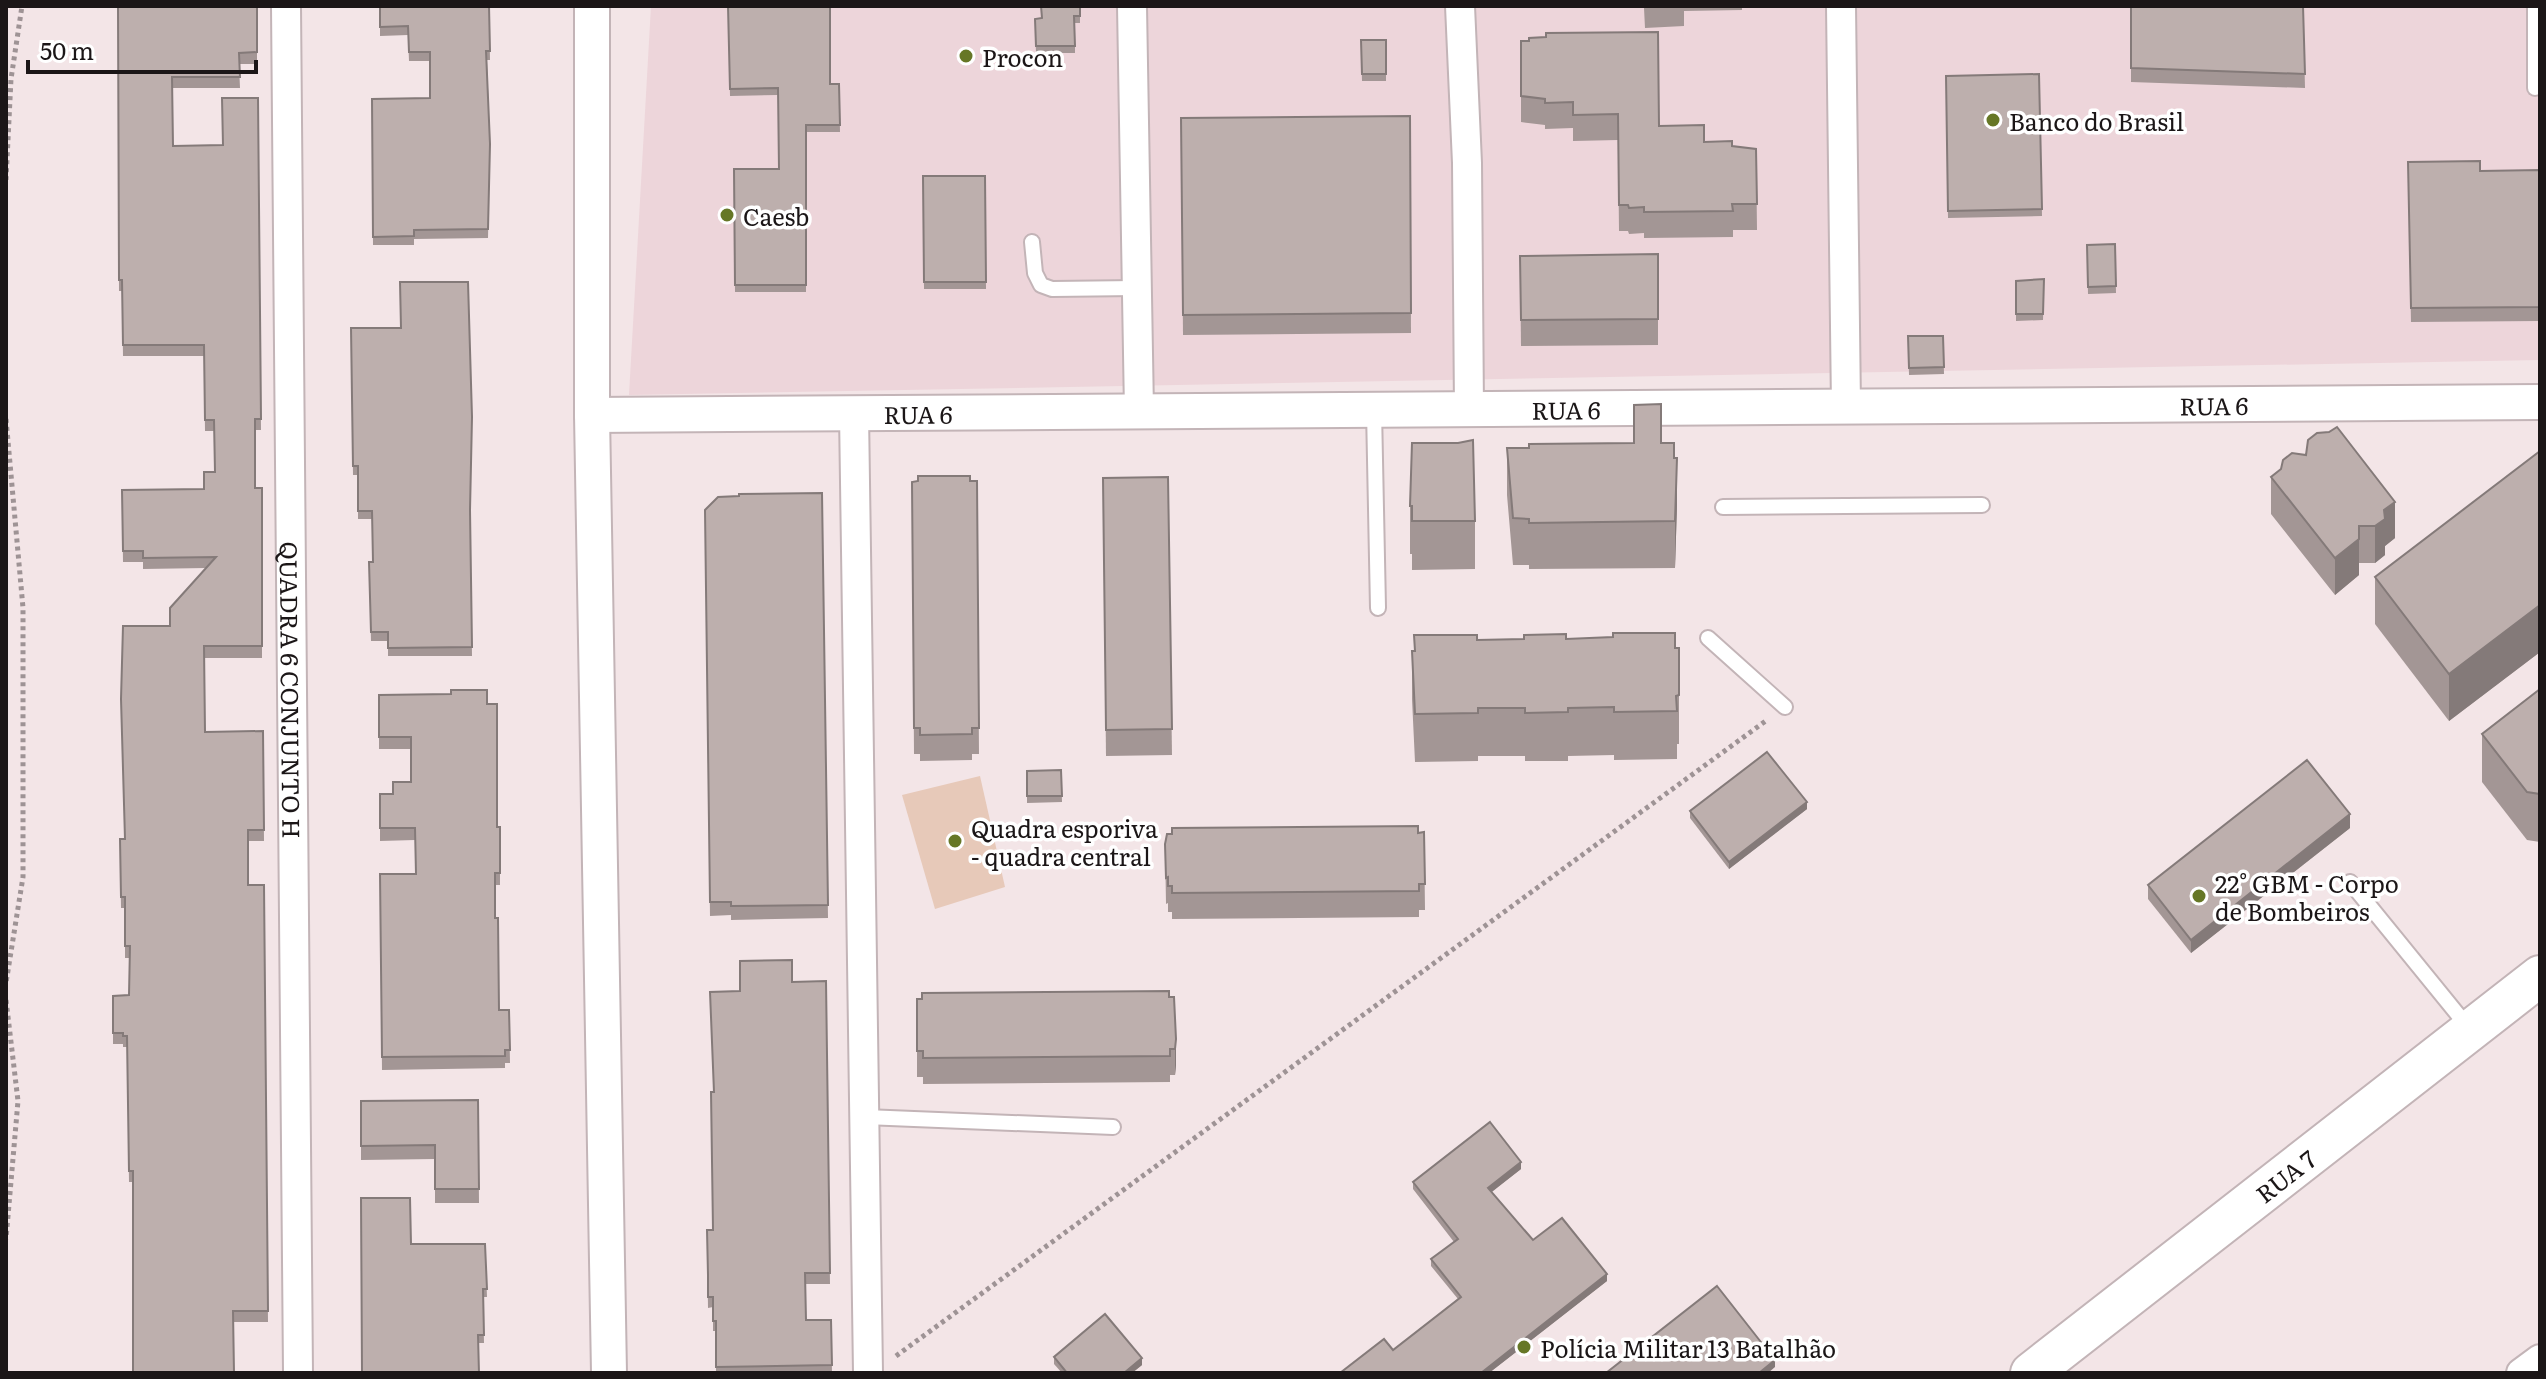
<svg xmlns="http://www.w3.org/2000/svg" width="2546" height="1379" font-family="Literata,serif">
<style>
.built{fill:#edd5da}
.green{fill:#e7c9b9}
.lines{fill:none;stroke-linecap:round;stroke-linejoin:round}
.service-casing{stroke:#c3b4b7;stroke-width:18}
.minor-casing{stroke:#c3b4b7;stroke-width:32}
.tertiary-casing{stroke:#c3b4b7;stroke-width:38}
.secondary-casing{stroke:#c3b4b7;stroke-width:44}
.path{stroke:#9e9395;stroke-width:5;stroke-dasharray:4 4;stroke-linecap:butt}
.service{stroke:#fff;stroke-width:14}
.minor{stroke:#fff;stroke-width:28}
.tertiary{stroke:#fff;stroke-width:34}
.secondary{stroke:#fff;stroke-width:40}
.wall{fill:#a39695}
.shaded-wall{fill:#847a79}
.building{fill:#bdafad;stroke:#847a79;stroke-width:2}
.poi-dot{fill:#667726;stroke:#fff;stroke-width:3}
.labels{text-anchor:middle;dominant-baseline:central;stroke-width:7;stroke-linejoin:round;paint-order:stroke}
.poi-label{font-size:24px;fill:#1b1617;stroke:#fff;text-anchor:start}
.street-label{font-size:24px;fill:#1b1617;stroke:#fff}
</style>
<rect width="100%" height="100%" fill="#f3e5e7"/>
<path class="built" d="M651 6H2540V360L629 395Z"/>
<path class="green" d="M980 776 1005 887 935 909 902 795Z"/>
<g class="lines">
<g class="service-casing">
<g id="service">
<path d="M2535 88V6"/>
<path d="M1032 242 1035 273 1041 285 1052 289 1136 288"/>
<path d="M1374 410 1378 608"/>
<path d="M1723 507 1982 505"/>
<path d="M1708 638 1785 707"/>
<path d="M2350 882 2468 1027"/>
<path d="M865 1117 1113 1127"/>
</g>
</g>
<g class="minor-casing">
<g id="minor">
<path id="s1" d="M286 6 298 1373"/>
<path d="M1132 6 1139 411"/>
<path d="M1460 6 1467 163 1469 409"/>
<path d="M1841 6 1846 406"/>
<path d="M854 413 868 1373"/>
<path d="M2521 1373 2540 1359"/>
</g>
</g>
<g class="tertiary-casing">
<g id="tertiary">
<path d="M592 6V415L609 1373"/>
<path id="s2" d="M592 415 2540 402"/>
</g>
</g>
<g class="secondary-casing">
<g id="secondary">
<path id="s3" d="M2031 1373 2540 976"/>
</g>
</g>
<g class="path">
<path d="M6 180 11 79 22 6"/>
<path d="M6 419 23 608V877L6 983"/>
<path d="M6 1000 18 1101 6 1239"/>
<path d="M896 1356 1767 720"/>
</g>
<use href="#service" class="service"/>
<use href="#minor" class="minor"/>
<use href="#tertiary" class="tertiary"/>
<use href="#secondary" class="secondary"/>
</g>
<g class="wall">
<path d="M118 6H257V64H239L240 88H172L173 146 223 145 258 98 261 430H255V488H262V658H204L205 732 263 731 264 841H248V885H264L268 1322H233L133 1182H129L127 1047H123V1044H113V996L129 995 130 958H125V908H121L120 839H124L170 626 206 568 143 569V562H123L122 490 204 489 214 472V431H205L204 356H123L122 291H119Z"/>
<path d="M380 6H489L490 60H487L490 144 488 238 414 239V245H373L372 99 430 98V61H409L408 35 380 36Z"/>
<path d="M728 6 830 84H839L840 132H806V292H735L734 169H779L778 95 730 96Z"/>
<path d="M1080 6V23H1075V53H1036L1035 19 1042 18Z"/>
<path d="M1618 6H1756V7H1742V10L1684 11V26L1645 28 1644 8H1618Z"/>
<path d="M2131 6H2303L2305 88 2131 82Z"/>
<path d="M1361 40H1386V81H1362Z"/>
<path d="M1521 41 1659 126 1704 142 1756 149 1757 230H1733V237L1644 238V233L1629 234 1628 231H1619L1618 140 1573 141V128L1545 129V125L1521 122Z"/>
<path d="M2039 74 2042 216 1948 218 1946 76Z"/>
<path d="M1410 116 1411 333 1183 335 1181 118Z"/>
<path d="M2408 162 2480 171 2540 170V321L2411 322Z"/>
<path d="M923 176H985L986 289H924Z"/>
<path d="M2115 244 2116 293 2088 294 2087 245Z"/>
<path d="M1658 254V345L1521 346 1520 256Z"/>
<path d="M2044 279 2043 320 2016 321V281Z"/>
<path d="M351 328 470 515 472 656H388V641H371L369 562H373L372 519H358V475H353Z"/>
<path d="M1908 336H1943L1944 374 1909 375Z"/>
<path d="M1661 443 1674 458 1677 505 1675 568 1529 569V565H1513L1507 495V448Z"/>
<path d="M2540 451V652L2449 721 2375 624V577Z"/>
<path d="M2306 455 2395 538 2385 546V555L2375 563H2359V575L2335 595 2271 514V477Z"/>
<path d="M1168 477 1172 755 1106 756 1103 478Z"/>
<path d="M977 481 979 754H972V760L920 761V754H914L912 482Z"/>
<path d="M822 493 828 918 731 920V915L710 916 705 510Z"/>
<path d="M1410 506 1475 521V569L1412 570V554H1410Z"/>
<path d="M1566 639 1679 648V744H1677V759L1614 760V755L1568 756V761H1525V756H1478V761L1415 762 1412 699V651L1477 640Z"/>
<path d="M2540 689V842L2527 840 2482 782V734Z"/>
<path d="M379 695 487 704 497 827H500V885H495L499 1010H509L510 1063H505V1068L382 1070 380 874H416L415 840 380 841V794H393L411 782V749H379Z"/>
<path d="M1061 770 1062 802 1027 803V771Z"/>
<path d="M1807 809 1729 869 1690 818V811Z"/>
<path d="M2350 828 2191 953 2148 899V885Z"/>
<path d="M1424 832 1425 910H1419V917L1172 919V912H1168V903L1166 904 1165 844Z"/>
<path d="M826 981 830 1284H805L806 1320H831L832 1373H716V1331H713V1307L708 1308 707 1240 713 1230V1092L740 991 792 982Z"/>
<path d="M1174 997 1176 1065 1175 1075H1170V1082L923 1084V1077H917V999Z"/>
<path d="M478 1100 479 1203H435V1159L361 1160V1101Z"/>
<path d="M1521 1169 1491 1192 1533 1240 1607 1281 1489 1373H1340L1393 1350 1458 1299 1431 1266V1259L1454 1242 1413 1189V1182Z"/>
<path d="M411 1244H485L487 1297H483L484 1343H478Z"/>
<path d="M1054 1357 1142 1365 1132 1373H1062L1054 1364Z"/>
</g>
<g class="shaded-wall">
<path d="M1677 458V505L1675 568V521Z"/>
<path d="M2395 502V538L2385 546V555L2375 563V526L2384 510Z"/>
<path d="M2359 539V575L2335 595V558Z"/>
<path d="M2540 605V652L2449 721V674Z"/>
<path d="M1807 802V809L1729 869V862Z"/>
<path d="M2350 814V828L2191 953V940Z"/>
<path d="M1176 1039V1065L1175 1075V1049Z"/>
<path d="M1521 1162V1169L1488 1195V1188Z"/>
<path d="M1607 1274V1281L1489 1373H1481Z"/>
<path d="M1142 1358V1365L1132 1373H1124Z"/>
<path d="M1775 1360V1367L1768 1373H1759Z"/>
</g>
<g class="building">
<path d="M118 6H257V52L239 53 240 77H172L173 146 223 145 222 98H258L261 419H255V488H262V646H204L205 732 263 731 264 830H248V885H264L268 1311H233L234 1373H133V1171H129L127 1036H123V1033H113V996L129 995 130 946H125V897H121L120 839H125L121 699 123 626H170V608L216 557 143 558V551H123L122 490 204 489V472H215L214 420H205L204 345H123L122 280H119Z"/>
<path d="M380 6H489L490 51H486L490 144 488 229 414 230V236L373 237 372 99 430 98V52H409L408 26 380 27Z"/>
<path d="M728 6H830V84H839L840 125H806V285H735L734 169H779L778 88 730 89Z"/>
<path d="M1041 6H1080V16H1074L1075 46H1036L1035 19 1042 18Z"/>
<path d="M2131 6H2303L2305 74 2131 68Z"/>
<path d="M1658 32 1659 126 1704 125V142L1732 141V146L1756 149 1757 204H1732L1733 211 1644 212V207L1629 208 1628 205H1619L1618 114 1573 115V102L1545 103V99L1521 96V41H1529V38L1546 37V33Z"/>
<path d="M1361 40H1386V74H1362Z"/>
<path d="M2039 74 2042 209 1948 211 1946 76Z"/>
<path d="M1410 116 1411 313 1183 315 1181 118Z"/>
<path d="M2480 161V171L2540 170V307L2411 308 2408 162Z"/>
<path d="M923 176H985L986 282H924Z"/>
<path d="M2115 244 2116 286 2088 287 2087 245Z"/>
<path d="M1658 254V319L1521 320 1520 256Z"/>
<path d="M2044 279 2043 314H2016V281Z"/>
<path d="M400 282H468L472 417 470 510 472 647 388 648V632H371L369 562H373L372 511H358V466H353L351 328H401Z"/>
<path d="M1908 336H1943L1944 367 1909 368Z"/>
<path d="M1661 404V443H1674V458H1677L1675 521 1529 523V519L1513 518 1507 448H1529V444L1634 443V405Z"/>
<path d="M2337 427 2395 502 2384 510 2385 519 2375 526H2359V539L2335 558 2271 477 2281 469 2283 460 2292 453 2306 455 2308 440 2317 433 2329 432Z"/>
<path d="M1473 440 1475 521H1412V506H1410L1412 443H1458Z"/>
<path d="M2540 451V605L2449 674 2375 577Z"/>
<path d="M918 476H970V481H977L979 728H972V734L920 735V728H914L912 482 918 481Z"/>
<path d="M1168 477 1172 729 1106 730 1103 478Z"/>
<path d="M822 493 828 905 731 906V902H710L705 510 718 497 739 496V494Z"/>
<path d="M1613 633H1675V648H1679V695L1676 696 1677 711 1614 712V707L1568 708V712L1525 713V708H1478V713L1415 714 1412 651H1415L1414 635H1477V640L1524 639V635L1566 634V639L1613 637Z"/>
<path d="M2540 689V794L2527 792 2482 734Z"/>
<path d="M451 690H487V704H497V827H500V873H495V918H498L499 1010H509L510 1050H505V1056L382 1057 380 874H416L415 828H380V794H393V782H411V737H379V695L451 694Z"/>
<path d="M1767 752 1807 802 1729 862 1690 811Z"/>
<path d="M2307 760 2350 814 2191 940 2148 885Z"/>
<path d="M1061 770 1062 796H1027V771Z"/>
<path d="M1418 826V833L1424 832 1425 884H1419V891L1172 893V886H1168V877L1166 878 1165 844 1167 834H1172V828Z"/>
<path d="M792 960V982L826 981 830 1273H805L806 1320H831L832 1365 716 1367V1321H713V1297H708V1275L707 1230H713L711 1092H714L710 992 740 991V961Z"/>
<path d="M1169 991V997H1174L1176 1039 1175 1049H1170V1056L923 1058V1051H917V999H922V993Z"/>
<path d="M478 1100 479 1189H435V1145L361 1146V1101Z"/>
<path d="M1490 1122 1521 1162 1488 1188 1533 1240 1562 1218 1607 1274 1481 1373H1340L1384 1339 1393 1350 1461 1297 1431 1259 1458 1239 1413 1182Z"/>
<path d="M361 1198H410L411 1244H485L487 1289H483L484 1335H478L479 1373H362Z"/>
<path d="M1717 1286 1775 1360 1759 1373H1606Z"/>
<path d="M1105 1314 1142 1358 1124 1373H1067L1054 1357Z"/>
</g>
<g class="poi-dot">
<circle cx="966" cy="56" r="8"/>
<circle cx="1993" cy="120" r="8"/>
<circle cx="727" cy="215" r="8"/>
<circle cx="955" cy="841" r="8"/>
<circle cx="2199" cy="896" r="8"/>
<circle cx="1524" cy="1347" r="8"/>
</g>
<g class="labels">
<g class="poi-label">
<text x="982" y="56">Procon</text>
<text x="2009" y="120">Banco do Brasil</text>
<text x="743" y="215">Caesb</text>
<text x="971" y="827">Quadra esporiva<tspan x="971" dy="28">- quadra central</tspan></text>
<text x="2215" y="882">22° GBM - Corpo<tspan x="2215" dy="28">de Bombeiros</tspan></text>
<text x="1540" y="1347">Polícia Militar 13 Batalhão</text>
</g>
<g class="street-label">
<text stroke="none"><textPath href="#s2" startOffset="1622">RUA 6</textPath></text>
<text stroke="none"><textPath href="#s2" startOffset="974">RUA 6</textPath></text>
<text stroke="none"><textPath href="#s2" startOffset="326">RUA 6</textPath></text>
<text stroke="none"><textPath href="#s1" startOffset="684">QUADRA 6 CONJUNTO H</textPath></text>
<text stroke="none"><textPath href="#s3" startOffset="322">RUA 7</textPath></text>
</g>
</g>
<rect width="2546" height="1379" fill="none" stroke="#1b1617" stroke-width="16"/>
<path d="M28 60v12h228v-12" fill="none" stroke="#1b1617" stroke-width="4"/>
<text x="40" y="60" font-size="24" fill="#1b1617" stroke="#ffffff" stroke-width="6" paint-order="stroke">50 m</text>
</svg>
